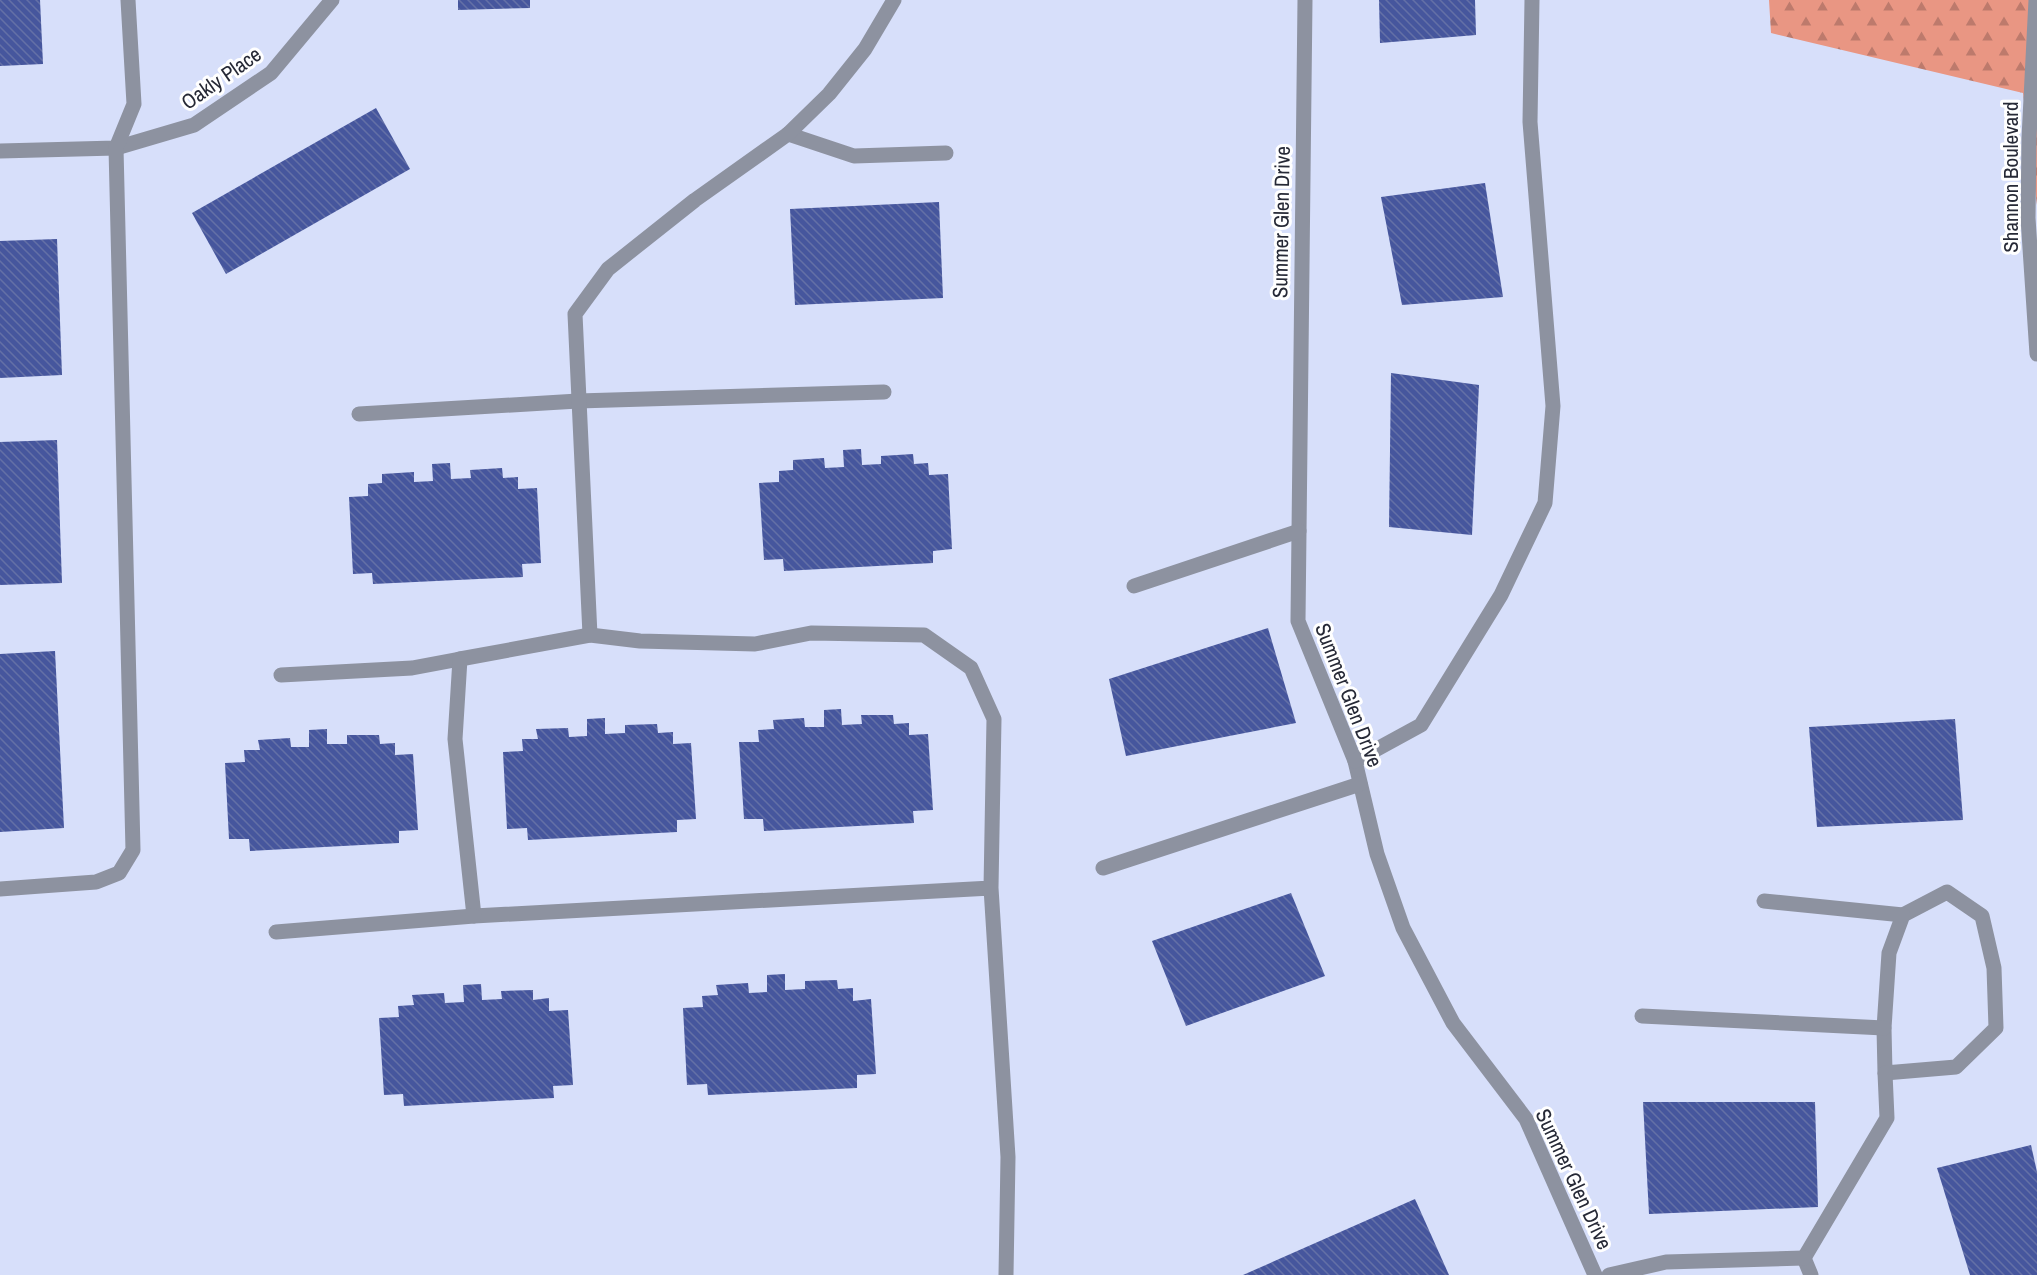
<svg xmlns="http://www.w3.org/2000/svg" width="2037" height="1275" font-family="'Archivo Narrow',sans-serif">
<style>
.forest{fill:url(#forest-firs)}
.building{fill:url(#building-back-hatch)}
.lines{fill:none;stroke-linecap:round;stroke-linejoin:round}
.minor{stroke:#8d92a0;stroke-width:15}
.labels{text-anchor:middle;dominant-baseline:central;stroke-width:6;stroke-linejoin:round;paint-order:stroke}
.street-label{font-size:21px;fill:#262936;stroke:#fff}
</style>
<defs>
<pattern id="forest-firs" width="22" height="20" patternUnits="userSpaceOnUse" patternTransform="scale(1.5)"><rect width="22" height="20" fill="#e99683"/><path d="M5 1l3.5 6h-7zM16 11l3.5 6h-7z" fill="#bd7a6c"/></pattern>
<pattern id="building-back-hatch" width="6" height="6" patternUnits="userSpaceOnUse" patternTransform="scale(1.5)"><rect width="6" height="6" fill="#46569d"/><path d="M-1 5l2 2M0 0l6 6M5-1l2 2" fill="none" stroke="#6470a6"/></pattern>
</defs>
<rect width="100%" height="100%" fill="#d7dffa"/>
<path class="forest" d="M1769 0H2037V205L2023 93 1771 33Z"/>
<g class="building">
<path d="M0 0H40L43 64 0 66Z"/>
<path d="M458 0H530V8L458 10Z"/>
<path d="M1379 0H1475L1476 35 1380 43Z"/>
<path d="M376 108 410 169 226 274 192 213Z"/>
<path d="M1485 183 1503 297 1402 305 1381 197Z"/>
<path d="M939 202 943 298 795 305 790 209Z"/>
<path d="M57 239 62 375 0 378V241Z"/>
<path d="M1391 373 1479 385 1472 535 1389 527Z"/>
<path d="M57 440 62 583 0 585V442Z"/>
<path d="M861 449 862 465 881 464V456L913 454 914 464 928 463 929 475 948 474 952 549 933 551V563L784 571 783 559 764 560 759 483 779 482V471L793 470V460L824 458 825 468 844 467 843 450Z"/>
<path d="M450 463 451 479 471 478 470 470 502 468 503 478 518 477V489L537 488 541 563 522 564 523 577 373 584 372 573 353 574 349 497 368 496V484L382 483V474L414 472V482L433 481 432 464Z"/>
<path d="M1268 628 1296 723 1126 756 1109 679Z"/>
<path d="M55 651 64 828 0 832V654Z"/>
<path d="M841 709 842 725 862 724 861 715H893L894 724 909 723V735L928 734 933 810 913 811 914 823 764 831 763 819H744L739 742H759L758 730 774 729 773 720 804 718 805 727H824V710Z"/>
<path d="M605 718V734L625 733V725L657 724 658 733 673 732V744L691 743 696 819 677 820V832L528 840 527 828 507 829 503 752 523 751 522 739H538L536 729 568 728 569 737 587 736V719Z"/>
<path d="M1955 719 1963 820 1817 827 1809 727Z"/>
<path d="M327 729V744H347V735H379L380 744 395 743V755L413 754 418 830 399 831V843L250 851 249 839H229L225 763 245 762 244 750H260L258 740 290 738 291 747H309V730Z"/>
<path d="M1291 893 1325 976 1186 1026 1152 941Z"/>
<path d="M785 974V990L805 989V981L837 980 838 989 853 988V1001L871 999 876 1074 857 1075V1088L708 1095 707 1084 687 1085 683 1008 703 1007 702 996 718 995 716 985 748 983 749 993 767 992V975Z"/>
<path d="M481 984 482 1000 502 999 501 991 533 990V1000L549 998V1011L568 1010 573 1085 553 1086 554 1098 404 1106 403 1094 384 1095 379 1018 399 1017 398 1006 414 1005 412 995 444 993 445 1003 464 1002 463 985Z"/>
<path d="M1643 1102H1815L1818 1207 1649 1214Z"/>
<path d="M2031 1145 2037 1172V1275H1970L1937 1168Z"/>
<path d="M1415 1199 1449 1275H1243Z"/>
</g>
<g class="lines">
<g class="minor">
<path d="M1305 0 1298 621 1355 761 1377 854 1403 928 1453 1023 1526 1119 1595 1275"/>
<path d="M2036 0 2029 138 2028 218 2037 354"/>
<path d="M788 134 854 156 946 153"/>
<path d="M0 151 116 148 194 125 271 73 332 0"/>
<path d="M359 414 578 401 884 392"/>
<path d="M1134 586 1299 531"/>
<path d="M590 635 575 314 608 269 695 200 788 134 829 94 865 49 894 0"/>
<path d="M281 675 412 668 460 659"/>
<path d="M1355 761 1421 725 1501 595 1545 503 1553 406 1530 122 1532 0"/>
<path d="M1103 868 1360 784"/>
<path d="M991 888 474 916 455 739 460 659 590 635 640 641 755 644 811 633 924 635 971 668 994 719 991 888 1008 1157 1006 1275"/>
<path d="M0 889 96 882 119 873 133 850 116 148 134 104 128 0"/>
<path d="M1947 892 1982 916 1994 968 1996 1028 1956 1067 1885 1073 1884 1028 1889 953 1903 915Z"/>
<path d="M1764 901 1903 915"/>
<path d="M276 932 474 916"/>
<path d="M1642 1016 1884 1028"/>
<path d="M1804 1258 1887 1118 1885 1073"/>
<path d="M1804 1258 1811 1275"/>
<path d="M1609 1275 1666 1262 1804 1258"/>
</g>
</g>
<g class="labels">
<g class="street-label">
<text transform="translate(221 78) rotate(-35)">Oakly Place</text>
<text transform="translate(2010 177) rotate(-90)">Shannon Boulevard</text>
<text transform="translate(1281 222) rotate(-89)">Summer Glen Drive</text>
<text transform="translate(1349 695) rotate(69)">Summer Glen Drive</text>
<text transform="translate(1574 1179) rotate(65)">Summer Glen Drive</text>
</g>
</g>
</svg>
